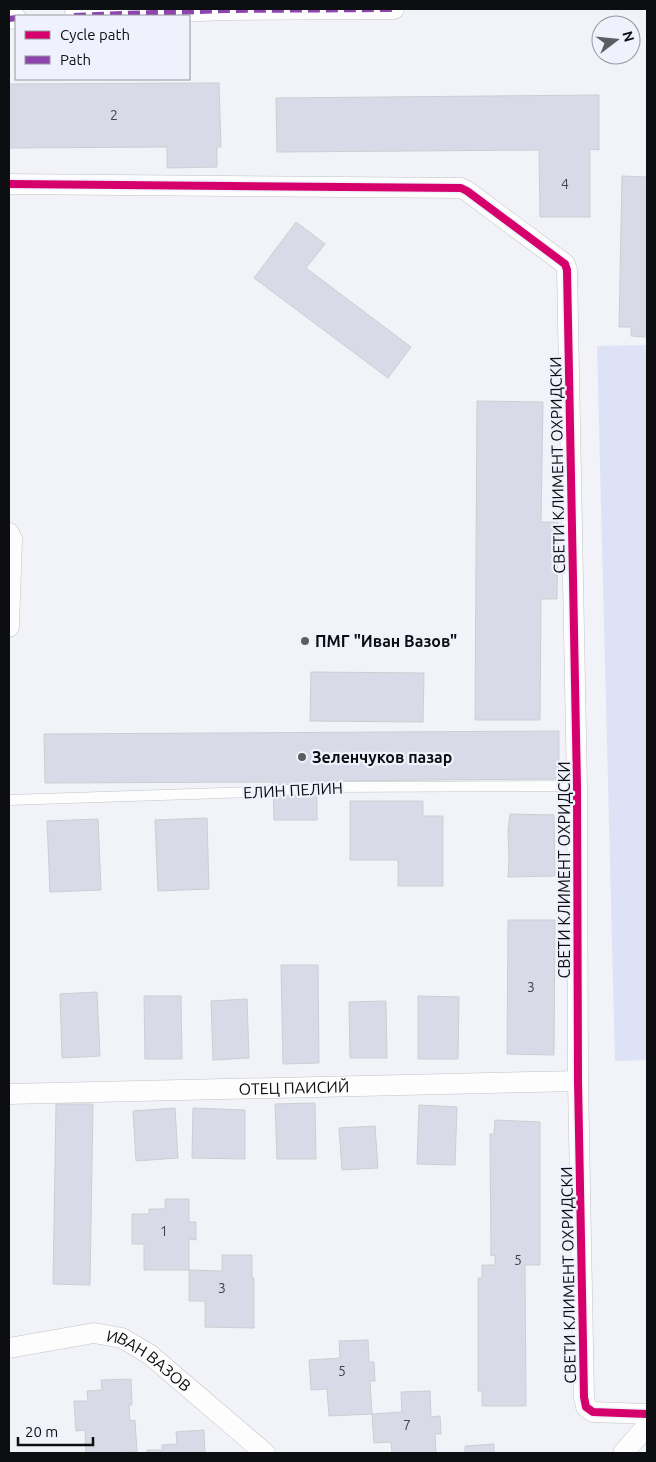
<svg xmlns="http://www.w3.org/2000/svg" width="656" height="1462" font-family="Ubuntu,sans-serif">
<style>
.green{fill:#dde2f6}
.building{fill:#d8dbe7;stroke:#cdced2}
.lines{fill:none;stroke-linecap:round;stroke-linejoin:round}
.lane-casing{stroke:#c2c3c7;stroke-width:11}
.street-casing{stroke:#c2c3c7;stroke-width:21}
.lane{stroke:#fdfdfe;stroke-width:10}
.street{stroke:#fdfdfe;stroke-width:20}
.quiet{stroke:#8e44ad;stroke-width:6;stroke-dasharray:12 6;stroke-linecap:butt}
.cycleway-casing{stroke:#eff2fc;stroke-width:11}
.cycleway{stroke:#d6006c;stroke-width:8}
.poi-dot{fill:#5d5e62;stroke:#eff2fc;stroke-width:2}
.labels{text-anchor:middle;dominant-baseline:central;stroke-width:4.5;stroke-linejoin:round;paint-order:stroke}
.number-label{font-size:14px;fill:#424449}
.street-label{font-size:16px;fill:#0d0e11;stroke:#eff2fc}
.poi-label{font-size:16px;font-weight:bold;fill:#0d0e11;stroke:#eff2fc;text-anchor:start}
</style>
<rect width="100%" height="100%" fill="#f2f3f9"/>
<path class="green" d="M647 345V1060L615 1061 597 346Z"/>
<g class="building">
<path d="M219 83 221 147H217V167L167 168V147L9 148V84Z"/>
<path d="M599 95V150L590 149V217H540L539 150 277 152 276 98Z"/>
<path d="M622 176 647 177V337L631 336V327H619Z"/>
<path d="M296 222 325 244 306 268 411 347 388 378 254 278Z"/>
<path d="M477 401 543 402 541 522H558L557 599H541L540 720H475Z"/>
<path d="M311 672 424 673 423 722 310 721Z"/>
<path d="M559 731V779L317 781V820H274L273 782 45 783 44 734Z"/>
<path d="M350 801H423V816H443V886H398V860H350Z"/>
<path d="M510 814 554 815 555 876 508 877 509 860 508 831Z"/>
<path d="M207 818 209 889 158 891 155 820Z"/>
<path d="M98 819 101 890 50 892 47 821Z"/>
<path d="M508 920H555L554 1055 507 1054Z"/>
<path d="M281 965H318L319 1063 283 1064Z"/>
<path d="M97 992 100 1056 62 1058 60 994Z"/>
<path d="M144 996H181L182 1059H145Z"/>
<path d="M418 996 459 997 458 1059H418Z"/>
<path d="M247 999 249 1058 213 1060 211 1001Z"/>
<path d="M386 1001 387 1058H350L349 1002Z"/>
<path d="M315 1103 316 1159H277L275 1104Z"/>
<path d="M56 1104H93L90 1285 53 1284Z"/>
<path d="M419 1105 457 1107 455 1165 417 1164Z"/>
<path d="M175 1108 178 1158 136 1161 133 1111Z"/>
<path d="M193 1108 245 1110V1159L192 1158Z"/>
<path d="M495 1120 540 1122V1265H525L526 1406H482V1391H478V1278H482V1265H495V1255L491 1256 490 1134H494Z"/>
<path d="M375 1126 378 1168 342 1170 339 1128Z"/>
<path d="M165 1199H189V1222H196V1240L189 1239V1270H144V1244H132V1214H149V1209H165Z"/>
<path d="M222 1255H252V1278H254V1328L205 1327V1301H189V1270L222 1271Z"/>
<path d="M368 1340 369 1362H374L375 1381H370L372 1414 329 1416 327 1389 311 1390 309 1360 340 1358 339 1341Z"/>
<path d="M131 1379 132 1405H129L130 1421 135 1420 137 1452 86 1453 85 1430 76 1431 74 1401H88L87 1391 102 1390 101 1380Z"/>
<path d="M430 1391 431 1417 440 1416 441 1434H435L436 1453H392L391 1442 374 1443 372 1414 402 1412 401 1392Z"/>
<path d="M204 1430 205 1453H147V1450H162V1445L177 1444 176 1432Z"/>
<path d="M494 1444V1453H465V1446Z"/>
</g>
<g class="lines">
<g class="lane-casing">
<path id="lane" d="M9 800 253 792 328 787 577 786"/>
</g>
<g class="street-casing">
<g id="street">
<path d="M74 16 226 10 394 9"/>
<path d="M9 19 16 18"/>
<path d="M9 184 461 188 467 191 565 264 567 270 577 786 578 1081 584 1397 586 1407 593 1412 647 1414"/>
<path d="M9 533 12 539 9 627"/>
<path id="s1" d="M9 1094 578 1081"/>
<path id="s2" d="M9 1348 94 1333 122 1338 149 1354 265 1453"/>
<path d="M623 1453 647 1426"/>
</g>
</g>
<use href="#lane" class="lane"/>
<use href="#street" class="street"/>
<g class="quiet">
<path d="M74 16 226 10 394 9"/>
<path d="M9 19 16 18"/>
</g>
<g class="cycleway-casing">
<path id="cycleway" d="M9 184 461 188 467 191 565 264 567 270 577 786 578 1081 584 1397 586 1407 593 1412 647 1414"/>
</g>
<use href="#cycleway" class="cycleway"/>
</g>
<g class="poi-dot">
<circle cx="305" cy="641" r="5"/>
<circle cx="302" cy="757" r="5"/>
</g>
<g class="labels">
<g class="number-label">
<text x="114" y="115">2</text>
<text x="565" y="184">4</text>
<text x="531" y="987">3</text>
<text x="164" y="1231">1</text>
<text x="518" y="1260">5</text>
<text x="222" y="1288">3</text>
<text x="342" y="1371">5</text>
<text x="407" y="1425">7</text>
</g>
<g class="street-label">
<text transform="translate(557 465) rotate(-91)">СВЕТИ КЛИМЕНТ ОХРИДСКИ</text>
<text transform="translate(293 790) rotate(-3)">ЕЛИН ПЕЛИН</text>
<text transform="translate(564 870) rotate(-90)">СВЕТИ КЛИМЕНТ ОХРИДСКИ</text>
<text stroke="none"><textPath href="#s1" startOffset="285">ОТЕЦ ПАИСИЙ</textPath></text>
<text transform="translate(568 1275) rotate(-91)">СВЕТИ КЛИМЕНТ ОХРИДСКИ</text>
<text stroke="none"><textPath href="#s2" startOffset="149">ИВАН ВАЗОВ</textPath></text>
</g>
<g class="poi-label">
<text x="315" y="641">ПМГ "Иван Вазов"</text>
<text x="312" y="757">Зеленчуков пазар</text>
</g>
</g>
<rect width="656" height="1462" fill="none" stroke="#0d0e11" stroke-width="20"/>
<rect x="15" y="15" width="175" height="65" fill="#eff2fc" stroke="#95979e"/>
<rect x="25" y="31" width="25" height="8" fill="#d6006c" stroke="#95979e"/>
<text x="60" y="40" font-size="15" fill="#0d0e11">Cycle path</text>
<rect x="25" y="56" width="25" height="8" fill="#8e44ad" stroke="#95979e"/>
<text x="60" y="65" font-size="15" fill="#0d0e11">Path</text>
<g transform="translate(616 40) rotate(74)"><circle r="24" fill="#eff2fc" stroke="#95979e"/>
<path d="M0-4L9 19L0 12L-9 19Z" fill="#5d5e62"/>
<text y="-8" font-size="14" font-weight="bold" text-anchor="middle" fill="#0d0e11">N</text>
</g>
<path d="M18 1437v8h75v-8" fill="none" stroke="#0d0e11" stroke-width="2.5"/>
<text x="25" y="1437" font-size="15" fill="#0d0e11" stroke="#eff2fc" stroke-width="4" paint-order="stroke">20 m</text>
</svg>
